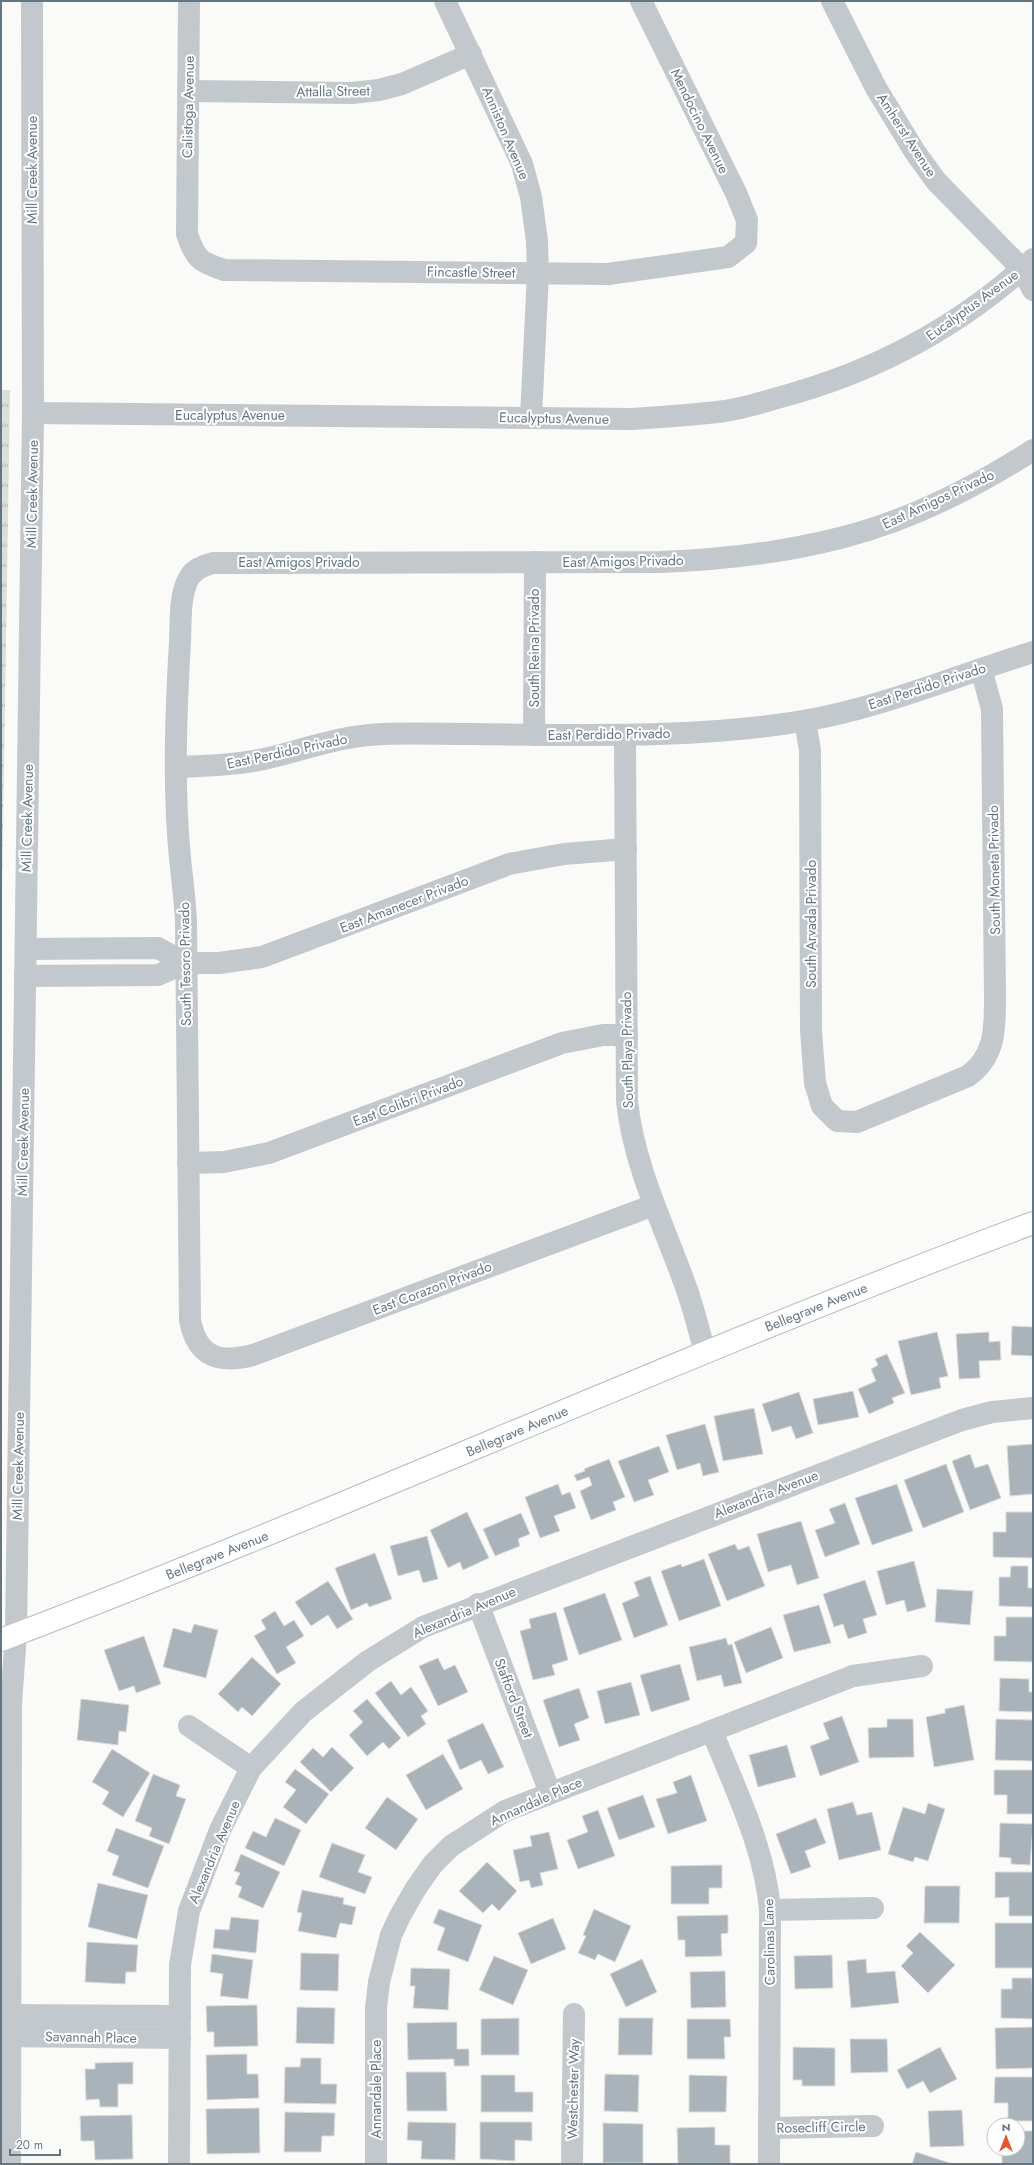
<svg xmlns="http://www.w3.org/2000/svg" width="1034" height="2165" font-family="Jost,sans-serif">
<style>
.grass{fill:url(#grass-tufts)}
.building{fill:#aab3b9;stroke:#dcdcda}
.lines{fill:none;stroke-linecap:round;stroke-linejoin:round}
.major-casing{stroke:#b5babe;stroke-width:24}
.minor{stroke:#c3c8cc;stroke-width:22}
.major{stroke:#fff;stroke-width:22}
.labels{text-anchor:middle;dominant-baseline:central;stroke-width:4;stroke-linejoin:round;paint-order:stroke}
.street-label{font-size:14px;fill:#657683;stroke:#fff}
</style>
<defs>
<pattern id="grass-tufts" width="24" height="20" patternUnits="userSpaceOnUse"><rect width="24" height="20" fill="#dadfd7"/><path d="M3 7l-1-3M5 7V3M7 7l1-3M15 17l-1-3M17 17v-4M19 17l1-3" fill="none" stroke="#b4b9b4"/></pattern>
</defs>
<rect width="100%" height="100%" fill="#fafaf8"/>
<path class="grass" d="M1 390H10L1 955Z"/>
<g class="building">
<path d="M1012 1326 1033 1327V1371L1032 1356 1011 1355Z"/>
<path d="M937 1332 948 1376 939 1378 941 1388 911 1395 898 1341Z"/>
<path d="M989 1332V1342L1000 1341 1001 1360 979 1361 980 1378 959 1379 956 1334Z"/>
<path d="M887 1354 905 1393 892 1398 894 1403 869 1414 858 1389 876 1381 871 1369 878 1365 875 1359Z"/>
<path d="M853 1391 859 1417 818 1425 813 1399Z"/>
<path d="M799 1392 813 1433 796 1439 791 1426 772 1432 762 1404Z"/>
<path d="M754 1408 763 1454 723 1461 714 1416Z"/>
<path d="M705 1424 719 1472 703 1476 700 1463 677 1470 666 1435Z"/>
<path d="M1033 1444V1494L1010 1496 1007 1446Z"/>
<path d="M659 1446 669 1472 648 1480 654 1495 634 1502 618 1461Z"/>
<path d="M970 1454 975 1468 988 1464 1001 1498 970 1510 952 1461Z"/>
<path d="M609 1459 625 1497 613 1502 616 1510 591 1520 580 1491 592 1485 589 1477 577 1481 574 1475 585 1471 584 1469Z"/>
<path d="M946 1464 964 1512 923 1528 904 1480Z"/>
<path d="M558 1484 562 1495 570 1492 576 1508 554 1516 560 1531 540 1538 525 1497Z"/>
<path d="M897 1484 913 1531 872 1545 855 1498Z"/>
<path d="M845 1503 860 1544 825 1557 815 1530 835 1523 829 1509Z"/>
<path d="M467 1512 489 1558 463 1570 460 1562 448 1568 430 1530Z"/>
<path d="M1006 1512H1033V1558L993 1557V1532H1006Z"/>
<path d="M521 1513 530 1534 518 1539 520 1546 495 1556 483 1529Z"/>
<path d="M801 1521 819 1578 797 1585 791 1565 768 1572 757 1534Z"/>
<path d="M427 1536 438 1579 423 1583 419 1570 398 1576 390 1546Z"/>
<path d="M735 1544 738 1550 749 1546 765 1586 727 1601 708 1554Z"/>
<path d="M375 1553 392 1599 369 1607 367 1603 351 1610 335 1568Z"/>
<path d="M704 1559 721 1606 679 1621 661 1571 681 1564 682 1567Z"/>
<path d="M914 1561 926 1607 907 1612 904 1600 886 1605 877 1571Z"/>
<path d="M1011 1566H1028V1588H1033V1607L999 1606V1577H1010Z"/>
<path d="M650 1576 668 1625 634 1638 622 1603 639 1596 634 1582Z"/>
<path d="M865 1580 877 1615 863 1619 867 1633 848 1639 843 1624 834 1627 823 1594Z"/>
<path d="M328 1581 353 1619 337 1629 328 1615 311 1626 295 1602Z"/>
<path d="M937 1589 973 1591 970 1625 935 1622Z"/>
<path d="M605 1593 622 1640 579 1655 563 1608Z"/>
<path d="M819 1605 831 1643 794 1652 783 1615Z"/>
<path d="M275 1611 284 1626 294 1620 304 1636 286 1647 296 1663 277 1674 254 1636 266 1629 261 1620Z"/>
<path d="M556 1612 568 1660 552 1665 555 1675 533 1680 520 1631 531 1628 529 1619Z"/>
<path d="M1006 1617H1033V1662L994 1661V1636H1006Z"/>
<path d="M194 1624 218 1630 206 1678 163 1667 173 1628 191 1633Z"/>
<path d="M771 1627 783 1658 746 1673 734 1642Z"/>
<path d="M144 1636 161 1684 136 1693 134 1686 119 1691 104 1650Z"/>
<path d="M726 1638 728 1645 732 1644 742 1683 724 1687 721 1675 697 1681 689 1647Z"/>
<path d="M252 1657 281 1684 252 1716 242 1707 238 1712 218 1694Z"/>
<path d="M438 1658 444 1670 455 1665 468 1692 438 1706 419 1666Z"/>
<path d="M680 1664 690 1700 651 1712 640 1675Z"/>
<path d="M1000 1678 1029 1679V1692H1033V1712L999 1711Z"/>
<path d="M391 1681 401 1695 411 1687 428 1711 421 1716 426 1724 408 1737 375 1693Z"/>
<path d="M631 1682 640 1715 605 1724 597 1691Z"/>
<path d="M579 1688 589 1718 574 1724 580 1740 559 1747 543 1700Z"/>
<path d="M81 1699 129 1705 126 1732 119 1731 118 1745 77 1740Z"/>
<path d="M367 1699 401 1738 389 1749 383 1742 367 1756 349 1735 363 1722 353 1711Z"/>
<path d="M964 1705 974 1760 934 1767 926 1717 945 1713V1709Z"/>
<path d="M842 1716 859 1762 820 1776 810 1746 829 1739 823 1723Z"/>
<path d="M887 1719H913L914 1757 869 1758 868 1728 887 1727Z"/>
<path d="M996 1719 1033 1720V1761L995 1760Z"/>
<path d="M483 1723 504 1767 488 1774 481 1760 460 1770 447 1740Z"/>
<path d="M787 1745 796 1777 758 1787 749 1755Z"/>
<path d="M332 1747 354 1768 331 1792 300 1762 313 1748 323 1757Z"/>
<path d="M112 1749 150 1773 123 1817 102 1804 109 1792 92 1782Z"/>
<path d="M443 1754 463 1789 426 1810 406 1775Z"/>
<path d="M295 1769 329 1794 306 1824 283 1807 296 1790 285 1782Z"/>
<path d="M994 1770H1033V1814H1007V1795H994Z"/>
<path d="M153 1774 180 1785 176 1796 186 1799 169 1844 149 1836 152 1828 135 1821Z"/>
<path d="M691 1775 707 1821 668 1834 656 1799 677 1793 673 1782Z"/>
<path d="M643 1795 655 1827 619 1840 607 1808Z"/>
<path d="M387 1797 418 1819 396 1850 365 1828Z"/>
<path d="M853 1802 857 1815 872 1812 881 1850 839 1860 827 1809Z"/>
<path d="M928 1803 945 1809 928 1861 915 1857 913 1862 888 1854 903 1807 925 1814Z"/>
<path d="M598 1810 615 1856 578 1869 567 1840 588 1832 582 1816Z"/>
<path d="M275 1818 301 1830 284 1866 245 1848 253 1831 266 1837Z"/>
<path d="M816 1818 826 1843 805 1851 811 1867 791 1874 776 1834Z"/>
<path d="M1000 1823 1033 1824 1030 1865 1011 1864V1858L999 1857Z"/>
<path d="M116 1828 164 1846 148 1888 112 1875 119 1856 107 1851Z"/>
<path d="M549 1832 558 1869 540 1873 543 1885 531 1888 529 1880 520 1882 513 1850 532 1846 530 1836Z"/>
<path d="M332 1843 365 1855 358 1872 372 1877 365 1894 319 1877Z"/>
<path d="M241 1854 280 1872 263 1908 238 1897 242 1887 235 1884 240 1873 234 1871Z"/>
<path d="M487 1862 517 1891 499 1911 492 1904 483 1913 459 1891Z"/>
<path d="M722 1865V1888H709V1904H671V1866Z"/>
<path d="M995 1872H1033V1916H1009V1897L995 1898Z"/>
<path d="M98 1883 148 1895 137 1939 88 1927Z"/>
<path d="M925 1886H960L959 1923H924Z"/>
<path d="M302 1890 344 1898 343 1904 356 1907 352 1925 340 1923 336 1938 298 1931 302 1913 297 1912Z"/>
<path d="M439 1909 482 1925 468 1962 437 1950 445 1928 433 1923Z"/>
<path d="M594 1909 631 1926 615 1962 598 1954 595 1960 578 1953 586 1936 583 1935Z"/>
<path d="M728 1915V1933L721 1934 722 1956 685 1957V1940H678L677 1916Z"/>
<path d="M231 1917 259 1920 256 1953 213 1948 215 1929 229 1930Z"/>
<path d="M553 1918 566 1949 531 1964 518 1933Z"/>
<rect x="995" y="1923" width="38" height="45"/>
<path d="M920 1932 955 1965 928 1993 901 1966 913 1953 906 1946Z"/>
<path d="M87 1942 138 1945 136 1972H126L125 1984 85 1982Z"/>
<path d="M301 1953 339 1954 338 1991 300 1990Z"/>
<path d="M212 1954 253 1960 248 1999 220 1996 223 1974 210 1972Z"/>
<path d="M832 1955 833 1988 795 1989 794 1956Z"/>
<path d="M494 1956 528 1970 513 2005 479 1990Z"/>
<path d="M642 1959 657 1992 626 2007 610 1974Z"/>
<path d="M866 1959 867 1973 895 1971 899 2003 851 2008 847 1961Z"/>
<path d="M411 1968 450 1969 448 2010 413 2008 415 1986H410Z"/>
<path d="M725 1971 726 2007 691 2008 690 1972Z"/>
<path d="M1012 1978H1032L1033 2019 1001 2018V1989H1012Z"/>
<path d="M257 2005 258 2046 214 2047V2032H207L206 2006Z"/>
<path d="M297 2007 335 2008 334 2044 296 2043Z"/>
<path d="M519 2018V2055H481V2019Z"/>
<path d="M619 2018H653L652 2055H618Z"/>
<path d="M687 2019H730L731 2037H724L725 2059H687Z"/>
<path d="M457 2022V2049H469V2066H454V2059L408 2060 407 2023Z"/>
<path d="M1033 2027V2068L996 2069 995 2028Z"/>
<path d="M850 2039H887L888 2072 851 2073Z"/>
<path d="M793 2047 835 2048V2086H802V2080H793Z"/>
<path d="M940 2047 957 2079 930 2093 923 2081 907 2089 897 2070Z"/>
<path d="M247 2054V2074H258L259 2098 207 2100 206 2055Z"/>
<path d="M301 2058H321V2084H337L336 2104 284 2103 285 2067H300Z"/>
<path d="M133 2062V2084H118V2107H100L99 2099 86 2100 85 2069H95V2063Z"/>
<path d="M406 2072H446L447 2111H407Z"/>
<path d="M605 2074 639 2075 638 2112 604 2111Z"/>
<path d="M481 2075H515V2092H533V2112H481Z"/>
<path d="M689 2075 727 2076 726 2112H689Z"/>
<path d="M995 2077H1033V2121H1008V2103H994Z"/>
<path d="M259 2108 260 2153 207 2154 206 2109Z"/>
<path d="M962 2110 964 2146 930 2147 928 2111Z"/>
<path d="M285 2112 335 2113 334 2136H322L321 2152H284Z"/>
<path d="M132 2115 133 2159 95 2160 94 2141H81L80 2116Z"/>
<path d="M408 2122 456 2123 455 2160 421 2159 422 2141 407 2140Z"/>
<path d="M480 2122H532V2141L515 2140V2161L480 2159Z"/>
<path d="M603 2123 643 2124V2163H603Z"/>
<path d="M715 2127V2145H730V2164H678L677 2128Z"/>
<path d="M1018 2131H1033V2164H1002V2149H1018Z"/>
<path d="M916 2152 953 2164H912Z"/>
</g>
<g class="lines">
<g class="major-casing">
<path id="major" d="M1 1640C348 1508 685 1353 1033 1223"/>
</g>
<g class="minor">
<path d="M189 1 187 234C195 258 199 262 224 270L608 274 728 257 746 243 747 220 736 193 641 1"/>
<path d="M445 1 522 164 531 197 537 241 538 273 531 417"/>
<path d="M832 1 876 88 915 152 936 181 1022 269"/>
<path d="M188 91 352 93 379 90 402 84 471 54"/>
<path d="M1033 275 1022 269 1033 290"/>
<path d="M33 413 632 419C663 417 694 415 725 411 744 408 763 402 781 397 877 371 960 327 1033 259"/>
<path d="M805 721 810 750 811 1031 815 1083 822 1106 837 1121 857 1122 968 1076C996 1056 995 1027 995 996L992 709 981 669"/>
<path d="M534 735 535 562"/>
<path d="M625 735 627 1101C634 1168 665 1227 687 1290 694 1310 699 1331 705 1352"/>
<path d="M177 767C206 766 235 765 264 759 304 750 342 735 384 734 413 733 442 734 471 734 582 735 693 739 803 721 881 708 958 675 1033 652"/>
<path d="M185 963H219L262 957 509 864 564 854 626 849"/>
<path d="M25 976 158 975 185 963 158 948 26 949"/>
<path d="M188 1163 224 1162 269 1153 562 1043 603 1035H627"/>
<path d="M654 1205 253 1355C219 1364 197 1357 190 1320L186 921C185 900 182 879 180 858 173 787 176 712 180 641 181 623 179 595 189 578 194 569 203 566 213 563L659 562C720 560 781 553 840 538 908 521 974 488 1033 450"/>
<path d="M478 1604 550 1793"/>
<path d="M189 1726 251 1768"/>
<path d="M712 1731C735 1789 765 1848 770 1910L769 2164"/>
<path d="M770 1910 873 1908"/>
<path d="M1 2015 180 2016"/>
<path d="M1 2036 180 2038"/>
<path d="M769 2128 873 2126"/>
<path d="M10 2164 11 1704 16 1634 33 413 32 1"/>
<path d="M179 2164 180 1965 189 1911 220 1830 251 1768 303 1712 368 1661 423 1627 962 1420 992 1412 1033 1408"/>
<path d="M376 2164V2008L379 1982 391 1935 400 1916 416 1888 433 1864 451 1846 505 1811 853 1676 922 1666"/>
<path d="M572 2164 574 2014"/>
</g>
<use href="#major" class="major"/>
</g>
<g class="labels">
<g class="street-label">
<text transform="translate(333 91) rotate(-1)">Attalla Street</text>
<text transform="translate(188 107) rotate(-89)">Calistoga Avenue</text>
<text transform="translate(700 121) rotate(64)">Mendocino Avenue</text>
<text transform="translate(506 133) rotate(67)">Anniston Avenue</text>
<text transform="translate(907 135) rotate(57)">Amherst Avenue</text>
<text transform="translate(32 170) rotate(-90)">Mill Creek Avenue</text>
<text transform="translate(471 272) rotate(1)">Fincastle Street</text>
<text transform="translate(972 305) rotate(-36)">Eucalyptus Avenue</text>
<text x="230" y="415">Eucalyptus Avenue</text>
<text transform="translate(554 418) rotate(1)">Eucalyptus Avenue</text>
<text transform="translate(32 494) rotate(-89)">Mill Creek Avenue</text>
<text transform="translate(938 499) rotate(-25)">East Amigos Privado</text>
<text transform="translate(623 561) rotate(-1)">East Amigos Privado</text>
<text x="299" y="562">East Amigos Privado</text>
<text transform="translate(534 648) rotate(-90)">South Reina Privado</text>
<text transform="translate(927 686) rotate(-18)">East Perdido Privado</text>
<text transform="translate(609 734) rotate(-1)">East Perdido Privado</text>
<text transform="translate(287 751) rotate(-12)">East Perdido Privado</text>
<text transform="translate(27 818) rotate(-89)">Mill Creek Avenue</text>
<text transform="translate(994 870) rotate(-91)">South Moneta Privado</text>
<text transform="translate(404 904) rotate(-21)">East Amanecer Privado</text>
<text transform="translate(811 924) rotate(-90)">South Arvada Privado</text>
<text transform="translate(185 964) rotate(-91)">South Tesoro Privado</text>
<text transform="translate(627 1050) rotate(-91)">South Playa Privado</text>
<text transform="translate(408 1101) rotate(-21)">East Colibri Privado</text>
<text transform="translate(23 1142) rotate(-89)">Mill Creek Avenue</text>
<text transform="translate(432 1288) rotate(-21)">East Corazon Privado</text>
<text transform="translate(816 1307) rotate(-22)">Bellegrave Avenue</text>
<text transform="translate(517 1431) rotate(-23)">Bellegrave Avenue</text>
<text transform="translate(18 1466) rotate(-89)">Mill Creek Avenue</text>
<text transform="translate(766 1494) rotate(-21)">Alexandria Avenue</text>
<text transform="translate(217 1555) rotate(-22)">Bellegrave Avenue</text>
<text transform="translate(464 1612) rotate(-23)">Alexandria Avenue</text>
<text transform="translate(514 1698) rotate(69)">Stafford Street</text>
<text transform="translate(536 1801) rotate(-24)">Annandale Place</text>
<text transform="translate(214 1852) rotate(-67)">Alexandria Avenue</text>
<text transform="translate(769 1942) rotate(-91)">Carolinas Lane</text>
<text transform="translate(91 2037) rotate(1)">Savannah Place</text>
<text transform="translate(376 2089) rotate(-90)">Annandale Place</text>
<text transform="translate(573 2089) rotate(-89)">Westchester Way</text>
<text transform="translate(821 2127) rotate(-1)">Rosecliff Circle</text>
</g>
</g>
<rect width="1034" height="2165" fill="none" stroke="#657683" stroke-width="4"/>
<g transform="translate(1006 2137)"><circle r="19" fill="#ffffff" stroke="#c1c8cd"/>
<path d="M0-3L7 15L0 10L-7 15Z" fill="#e4572e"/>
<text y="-6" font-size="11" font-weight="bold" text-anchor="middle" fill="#657683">N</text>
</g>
<path d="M10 2149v6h50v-6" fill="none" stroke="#657683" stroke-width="2"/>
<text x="16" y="2149" font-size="12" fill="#657683" stroke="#ffffff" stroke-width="3" paint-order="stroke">20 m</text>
</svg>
